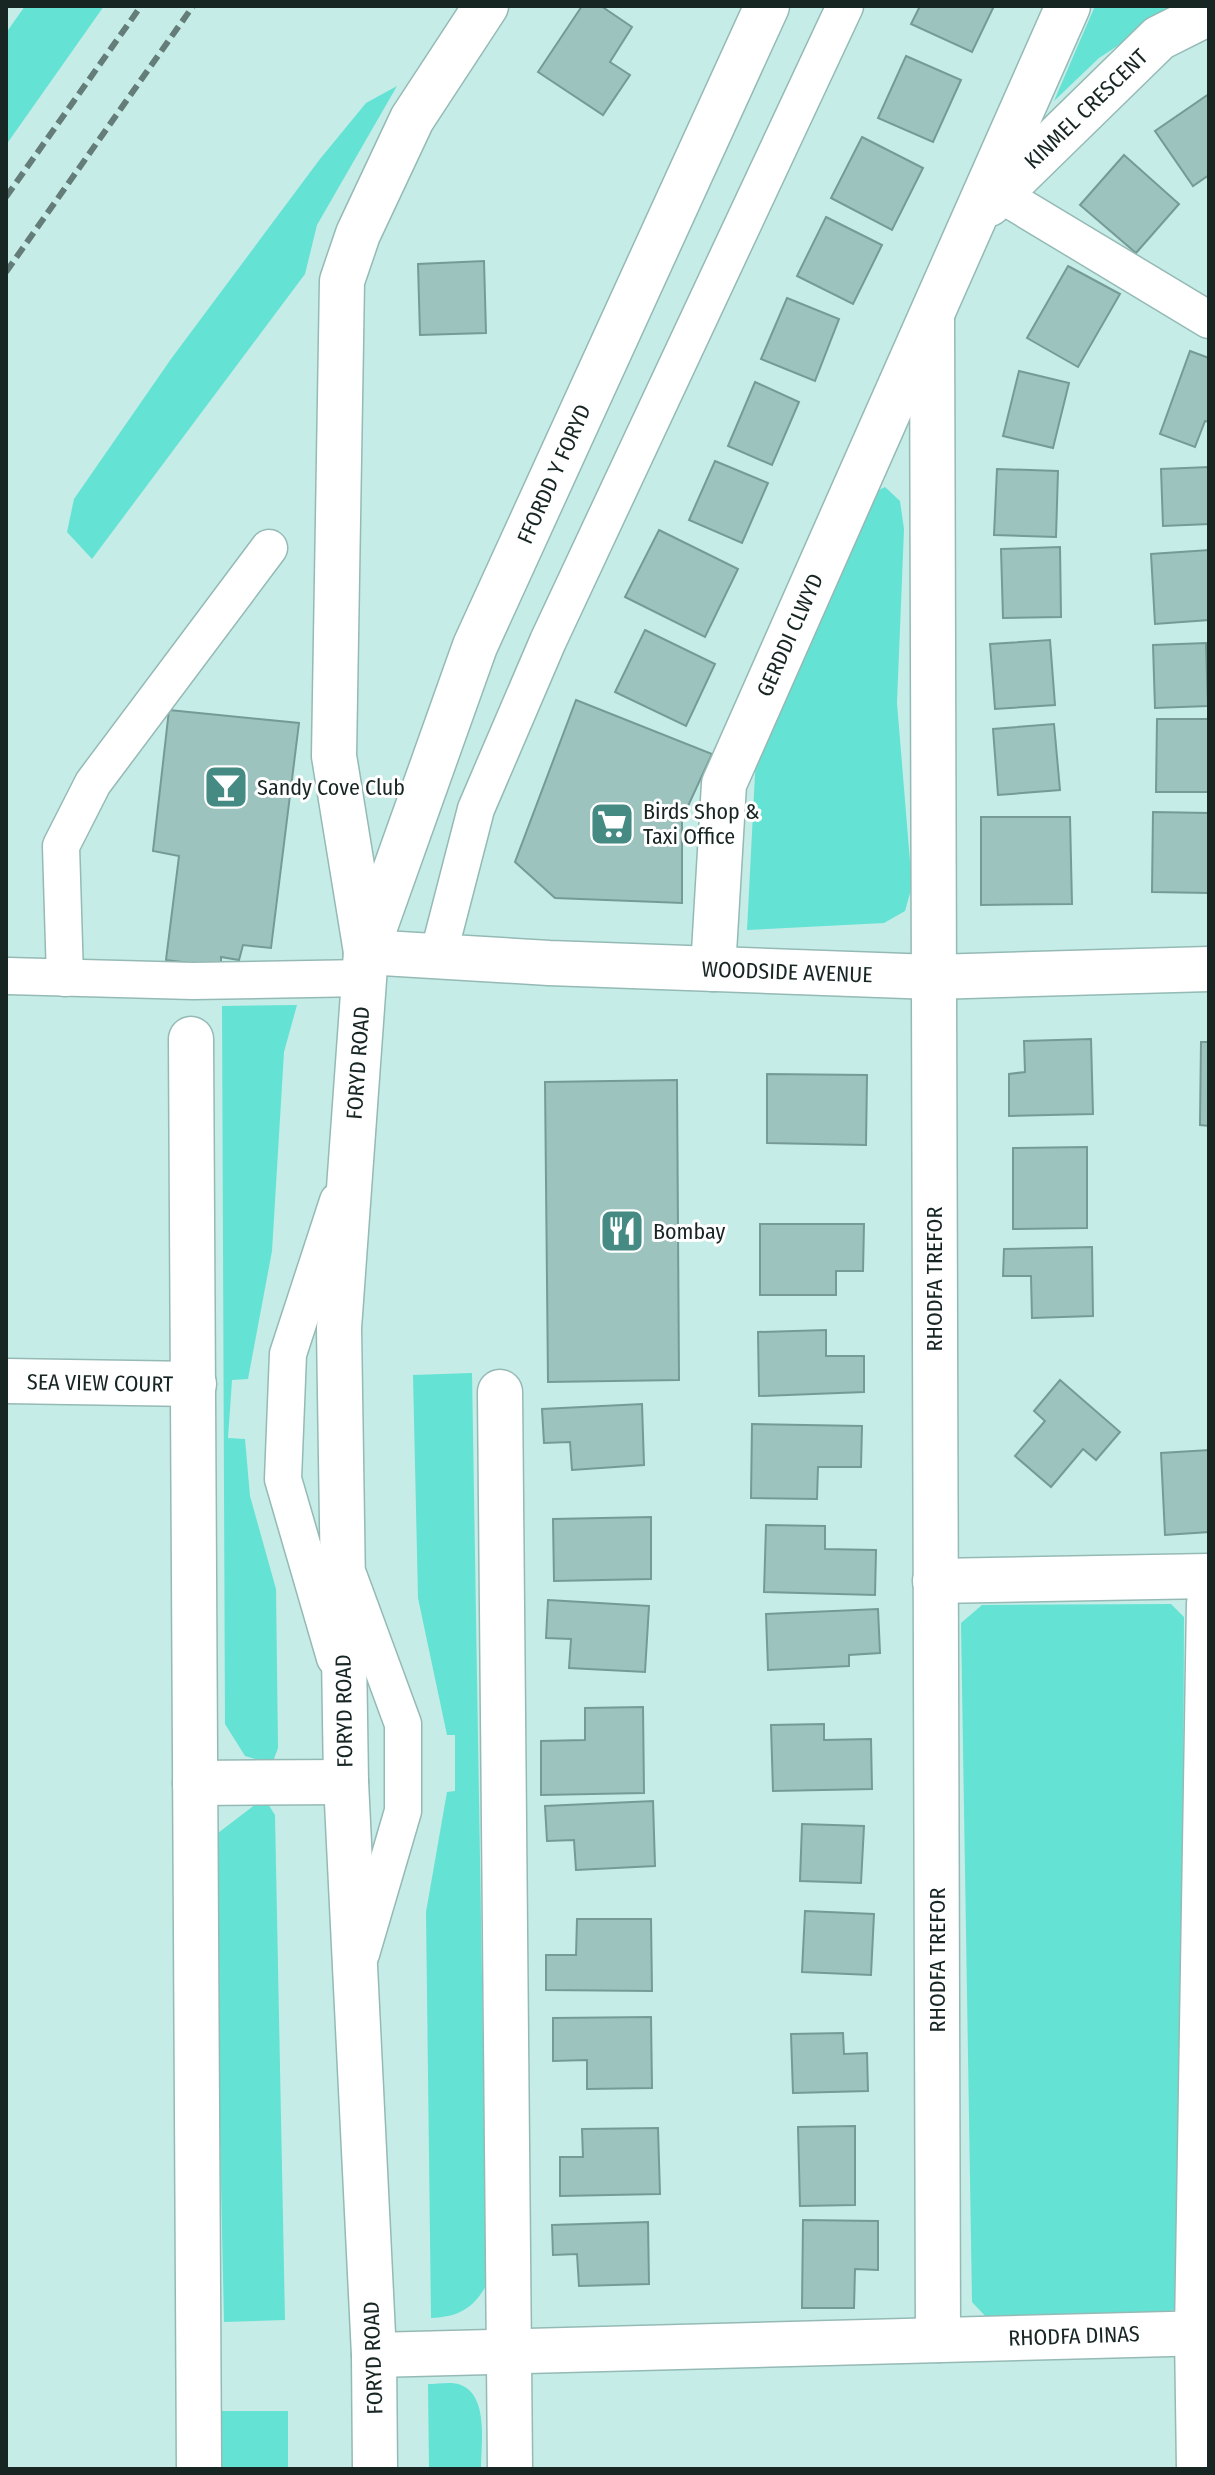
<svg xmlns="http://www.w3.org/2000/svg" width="1215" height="2475" font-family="'Fira Sans Condensed',sans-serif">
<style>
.green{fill:#64e2d4}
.building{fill:#9dc3be;stroke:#769b96;stroke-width:2}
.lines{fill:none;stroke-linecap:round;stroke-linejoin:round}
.lane-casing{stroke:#95bab5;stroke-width:39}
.street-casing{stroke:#95bab5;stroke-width:47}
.primary-casing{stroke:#95bab5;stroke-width:47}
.lane{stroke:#fff;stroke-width:36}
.street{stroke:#fff;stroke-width:44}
.primary{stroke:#fff;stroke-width:44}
.rail{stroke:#647d79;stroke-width:6;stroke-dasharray:12 6;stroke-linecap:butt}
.labels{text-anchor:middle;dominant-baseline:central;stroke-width:6;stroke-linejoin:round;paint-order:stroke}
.street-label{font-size:22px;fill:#172523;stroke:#fff}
.poi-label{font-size:22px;fill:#172523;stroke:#fff;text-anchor:start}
</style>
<rect width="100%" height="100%" fill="#c5ece7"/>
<g class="green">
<path d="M25 6H104L6 145V33Z"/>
<path d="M1095 6H1178L1099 58 1054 101Z"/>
<path d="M397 86 317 225 305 274 92 559 67 532 74 499 171 359 320 159 366 103Z"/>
<path d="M885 487 900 501 904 529 897 703 912 886 905 911 884 923 747 930 756 755 871 494Z"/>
<path d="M297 1005 284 1052 272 1251 248 1379 232 1380 228 1438 245 1439 250 1496 276 1589 278 1748 272 1764 245 1756 225 1724 222 1006Z"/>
<path d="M472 1373 487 2284C474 2308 459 2317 431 2318L426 1912 447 1792 455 1791V1735H447L418 1598 413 1375Z"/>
<path d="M1171 1604 1184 1617 1181 2309 1131 2317 989 2320 972 2302 961 1623 982 1605Z"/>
<path d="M256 1804H268L275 1815 285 2320 224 2322 214 1861 218 1833Z"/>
<path d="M428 2384C438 2384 452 2381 461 2385 489 2396 481 2445 481 2469H429Z"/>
<rect x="222" y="2411" width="66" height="58"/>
</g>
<g class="building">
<path d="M582 6H601L632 27 610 62 630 75 603 115 538 72Z"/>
<path d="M920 6H994L972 52 911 24Z"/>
<path d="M906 56 961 80 933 142 878 118Z"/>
<path d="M1209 94V175L1193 186 1155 131Z"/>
<path d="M862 137 923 168 892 230 831 198Z"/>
<path d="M1124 155 1179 204 1136 253 1080 205Z"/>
<path d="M826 217 882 245 853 304 797 276Z"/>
<path d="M484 261 486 333 420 335 418 264Z"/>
<path d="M1068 266 1120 294 1078 367 1027 338Z"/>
<path d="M787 298 839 319 815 381 761 359Z"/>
<path d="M1190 351 1209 358V422L1205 421 1195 447 1160 434Z"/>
<path d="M1019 371 1069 383 1053 448 1003 436Z"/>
<path d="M755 382 799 402 772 465 728 446Z"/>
<path d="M715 461 768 483 742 543 689 520Z"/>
<path d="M1209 467V524L1163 526 1161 469Z"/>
<path d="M997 469 1058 471 1056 537 994 535Z"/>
<path d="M659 530 738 569 705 637 625 597Z"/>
<path d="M1060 547 1061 617 1003 618 1001 549Z"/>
<path d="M1209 550V620L1155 624 1151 554Z"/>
<path d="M645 630 715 664 686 726 615 692Z"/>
<path d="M1050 640 1055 705 995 709 990 644Z"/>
<path d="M1206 643 1208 706 1155 708 1153 645Z"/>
<path d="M576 700 712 754 682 819V903L555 898 515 862Z"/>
<path d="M169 710 299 723 271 948 243 945 239 960 221 957V967L166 960 179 856 153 851Z"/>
<path d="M1157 719H1209V792H1156Z"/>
<path d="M1054 724 1060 790 998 795 993 729Z"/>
<path d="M1153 812 1209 813V893L1152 892Z"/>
<path d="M981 817H1070L1072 904 981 905Z"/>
<path d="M1091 1039 1093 1114 1009 1116V1074L1025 1072 1024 1041Z"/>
<path d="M1201 1042H1209V1126L1200 1125Z"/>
<path d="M767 1074 867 1075 866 1145 767 1143Z"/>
<path d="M677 1080 679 1380 548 1382 545 1082Z"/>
<path d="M1087 1147V1228L1013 1229V1148Z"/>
<path d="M760 1224H864L863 1271H836V1295H760Z"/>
<path d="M1092 1247 1093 1316 1032 1318 1031 1276H1003L1004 1249Z"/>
<path d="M826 1330V1356H864V1392L759 1396 758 1332Z"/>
<path d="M1060 1380 1120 1432 1096 1460 1083 1449 1051 1487 1015 1456 1045 1421 1034 1411Z"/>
<path d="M642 1404 644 1465 572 1470 570 1442 544 1443 542 1409Z"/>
<path d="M752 1424 862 1426 861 1467H818L817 1499 751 1498Z"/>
<path d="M1209 1450V1532L1165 1535 1161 1453Z"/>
<path d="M651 1517V1579L554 1581 553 1519Z"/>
<path d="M766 1525 825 1526V1549L876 1550 875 1595 764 1592Z"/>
<path d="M548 1600 649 1606 645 1672 569 1668 571 1639 546 1638Z"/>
<path d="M878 1609 880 1653 849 1655V1666L768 1670 766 1614Z"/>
<path d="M643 1707 644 1793 541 1795V1741L585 1740V1708Z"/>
<path d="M824 1724V1740L871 1739 872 1789 773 1791 771 1725Z"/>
<path d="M653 1801 655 1866 576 1870 574 1840 547 1841 545 1806Z"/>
<path d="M802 1824 864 1826 861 1883 800 1881Z"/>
<path d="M805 1911 874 1914 871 1975 802 1972Z"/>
<path d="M577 1919H651L652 1991 546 1990V1955H576Z"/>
<path d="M651 2017 652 2088 587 2089V2060L553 2061V2018Z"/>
<path d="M843 2033 844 2054 867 2053 868 2091 793 2093 791 2034Z"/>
<path d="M855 2126V2205L800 2206 798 2127Z"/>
<path d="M658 2128 660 2194 560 2196V2157H583L582 2129Z"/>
<path d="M803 2220 878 2221V2270L855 2269 854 2308H802Z"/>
<path d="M648 2222 649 2284 579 2286 577 2254 553 2255 552 2225Z"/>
</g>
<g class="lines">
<g class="lane-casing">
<g id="lane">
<path d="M1000 194 1209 320"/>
<path d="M438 956 476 809 548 641 845 6"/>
<path d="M8 976 193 981 365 978"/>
<path d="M65 978 61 846 93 783 269 548"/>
<path d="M349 1577 403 1724V1811L361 1954"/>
<path d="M335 1658 283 1479 288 1354 338 1201"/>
</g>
</g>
<g class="street-casing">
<g id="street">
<path d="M486 6 412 119 358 234 342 281 334 756 366 952 549 963 933 977 1209 969"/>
<path d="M989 204 1159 38 1209 13"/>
<path d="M932 316 938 2340"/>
<path d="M713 969 724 784 1068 6"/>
<path d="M191 1039 199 2469"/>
<path d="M6 1381 194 1384"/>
<path d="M500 1392 510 2469"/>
<path d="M935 1581 1209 1576"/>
<path d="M195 1783 346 1782"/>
<path d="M374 2355 1209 2333"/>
<path d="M1199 2469 1197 2333 1209 1603"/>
</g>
</g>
<g class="primary-casing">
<path id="primary" d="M375 2469 374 2355 346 1782 339 1328 366 952 475 646 767 6"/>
</g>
<use href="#lane" class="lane"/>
<use href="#street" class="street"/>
<use href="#primary" class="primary"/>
<g class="rail">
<path d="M6 197 141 6"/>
<path d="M6 272 193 6"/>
</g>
</g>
<defs>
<g id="bar-square" transform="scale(2.3)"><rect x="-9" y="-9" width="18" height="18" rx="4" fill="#458b83" stroke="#fff"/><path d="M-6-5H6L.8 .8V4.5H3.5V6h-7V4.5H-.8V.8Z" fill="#fff"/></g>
<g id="supermarket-square" transform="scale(2.3)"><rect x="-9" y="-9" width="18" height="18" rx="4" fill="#458b83" stroke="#fff"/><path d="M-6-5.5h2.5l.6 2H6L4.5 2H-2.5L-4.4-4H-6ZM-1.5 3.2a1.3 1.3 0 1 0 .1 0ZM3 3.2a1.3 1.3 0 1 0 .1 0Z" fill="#fff"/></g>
<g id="restaurant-square" transform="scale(2.3)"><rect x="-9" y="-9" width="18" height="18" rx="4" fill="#458b83" stroke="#fff"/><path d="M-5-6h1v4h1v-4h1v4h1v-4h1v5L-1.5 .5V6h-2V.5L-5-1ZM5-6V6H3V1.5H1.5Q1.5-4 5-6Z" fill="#fff"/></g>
</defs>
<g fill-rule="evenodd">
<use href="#bar-square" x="226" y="787"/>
<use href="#supermarket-square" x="612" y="824"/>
<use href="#restaurant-square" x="622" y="1231"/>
</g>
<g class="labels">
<g class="street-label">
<text transform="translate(1086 109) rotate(-44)">KINMEL CRESCENT</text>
<text transform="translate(554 474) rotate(-66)">FFORDD Y FORYD</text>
<text transform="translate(790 635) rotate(-66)">GERDDI CLWYD</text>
<text transform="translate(787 972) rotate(2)">WOODSIDE AVENUE</text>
<text transform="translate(358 1063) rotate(-86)">FORYD ROAD</text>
<text transform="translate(934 1279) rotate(-90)">RHODFA TREFOR</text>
<text transform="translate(100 1383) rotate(1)">SEA VIEW COURT</text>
<text transform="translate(344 1711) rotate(-91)">FORYD ROAD</text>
<text transform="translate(937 1960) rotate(-90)">RHODFA TREFOR</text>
<text transform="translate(1074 2336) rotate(-2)">RHODFA DINAS</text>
<text transform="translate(373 2358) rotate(-92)">FORYD ROAD</text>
</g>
<g class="poi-label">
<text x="257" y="787">Sandy Cove Club</text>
<text x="643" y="811">Birds Shop &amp;<tspan x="643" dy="25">Taxi Office</tspan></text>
<text x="653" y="1231">Bombay</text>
</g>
</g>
<rect width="1215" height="2475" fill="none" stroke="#172523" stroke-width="16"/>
</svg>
